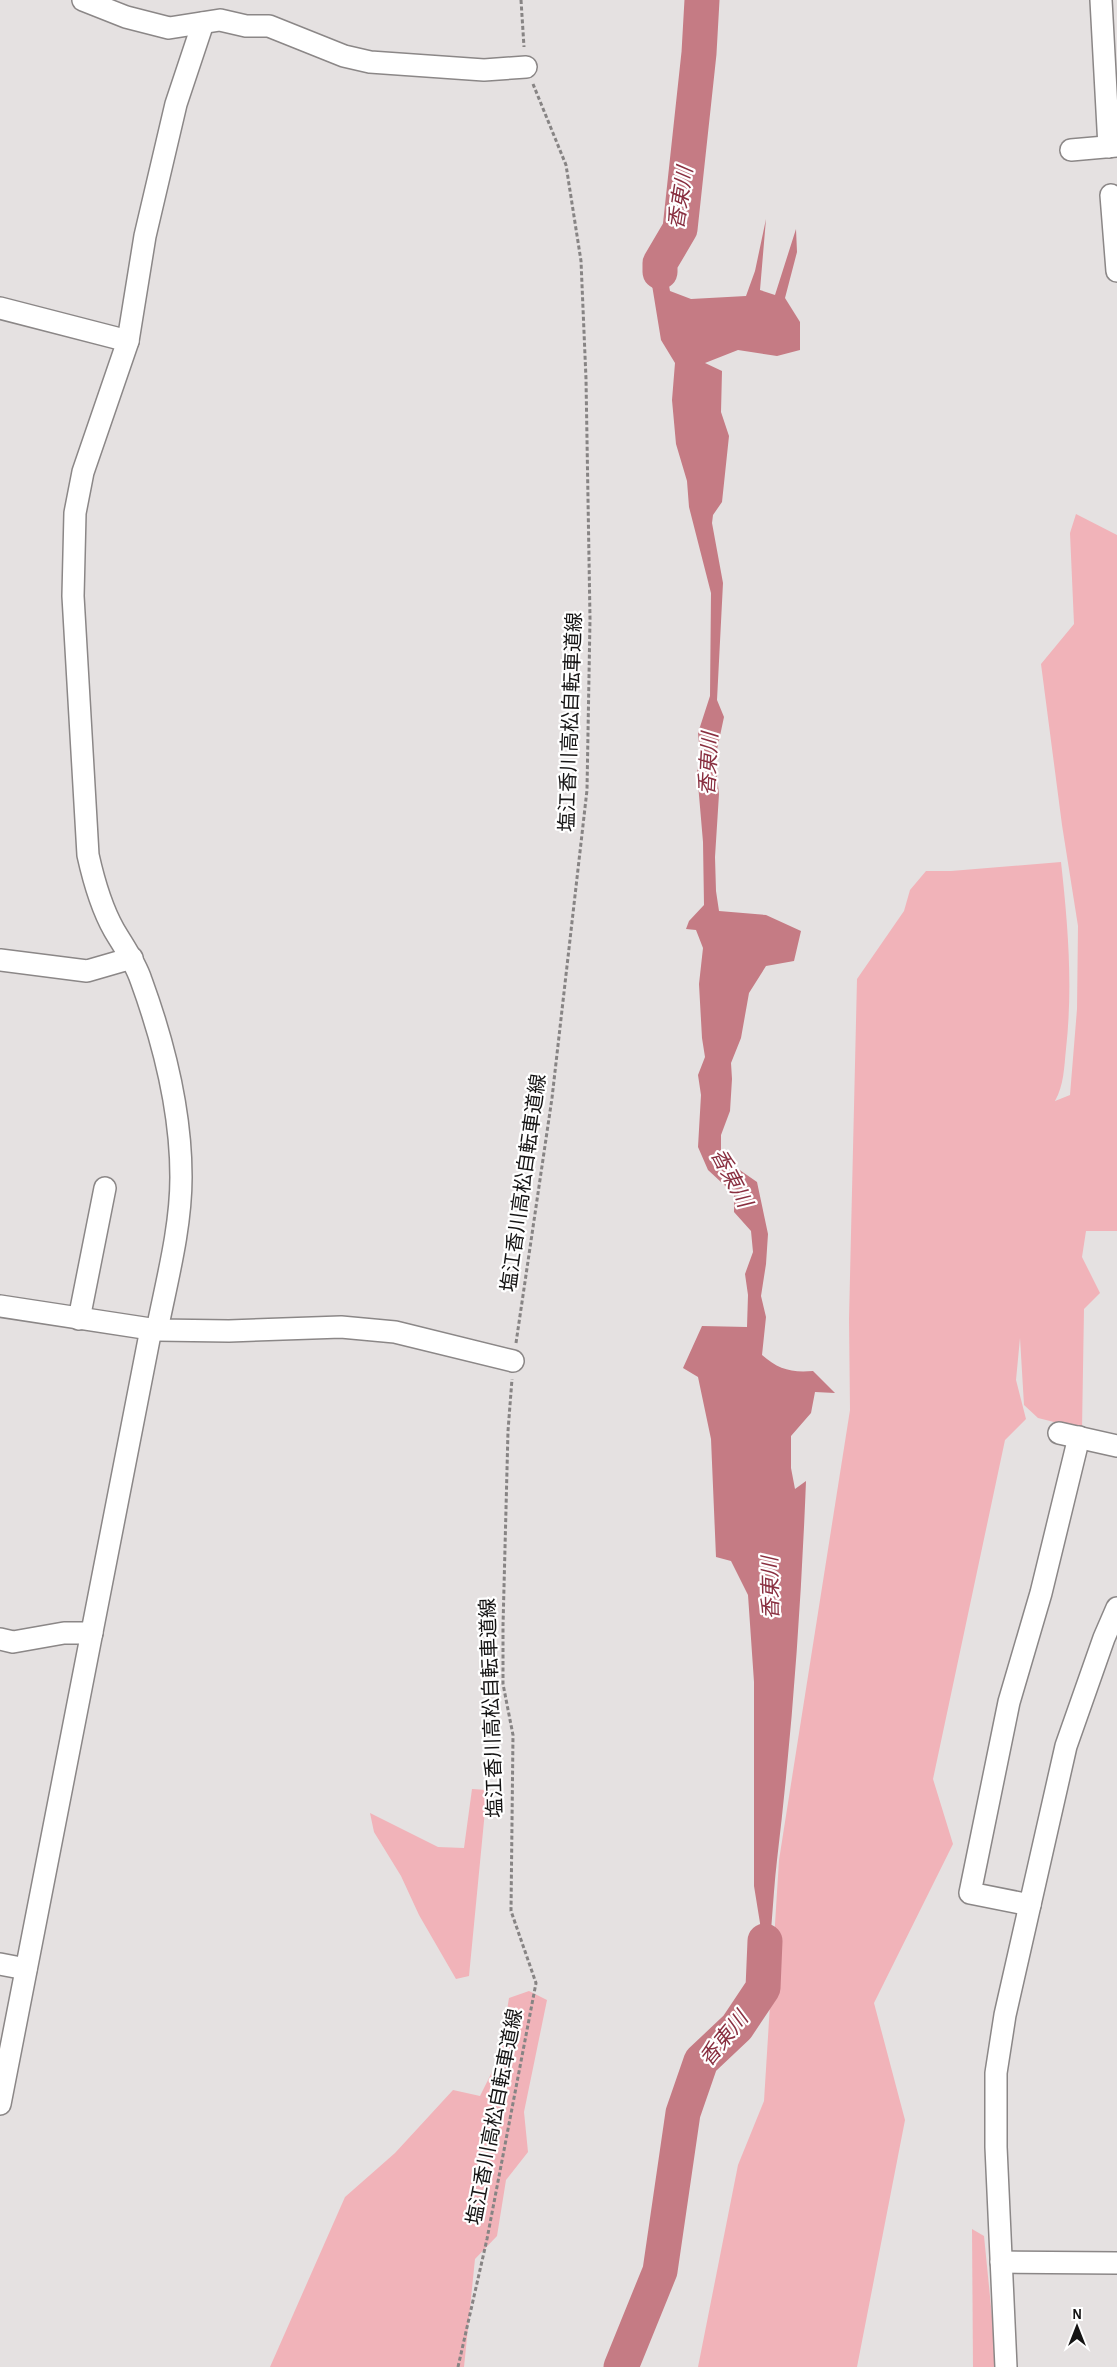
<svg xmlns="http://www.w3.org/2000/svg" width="1117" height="2367" font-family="'Alegreya Sans','Noto Sans JP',sans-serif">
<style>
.green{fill:#f1b3b9}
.water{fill:#c57b84}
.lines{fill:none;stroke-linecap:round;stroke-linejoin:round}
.river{stroke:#c57b84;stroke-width:35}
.street-casing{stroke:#8b8787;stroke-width:24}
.path{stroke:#878484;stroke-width:3;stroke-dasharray:4 2.5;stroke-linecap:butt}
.street{stroke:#fff;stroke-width:21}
.labels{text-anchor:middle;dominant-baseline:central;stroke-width:4.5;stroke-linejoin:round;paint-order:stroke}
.street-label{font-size:20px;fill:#151414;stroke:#fff}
.water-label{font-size:21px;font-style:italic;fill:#892f40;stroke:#fff}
</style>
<rect width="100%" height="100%" fill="#e5e1e1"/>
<g class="green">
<path d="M1076 514 1117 535V1231H1086L1082 1257 1100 1293 1084 1309 1082 1429 1038 1418 1024 1405 1020 1338 1016 1380 1026 1419 1005 1440 933 1779 953 1844 874 2003 905 2120 857 2367H698L738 2165 764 2101 779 1860 850 1410 849 1319 857 979 904 911 910 890 926 871H951L1061 862C1068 925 1073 986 1066 1049 1064 1068 1064 1085 1055 1101L1070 1095 1077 1009 1078 926 1062 825 1041 664 1074 624 1070 533Z"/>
<path d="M472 1789 487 1790 469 1976 456 1979 419 1915 401 1876 374 1832 370 1813 438 1847 464 1848Z"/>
<path d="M529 1991 547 2000 524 2112 528 2152 506 2180 497 2236 475 2259 464 2367H270L345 2197 395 2153 453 2090 480 2096 499 2058 509 1998Z"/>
<path d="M972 2229 984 2236 997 2367H973Z"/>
</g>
<path class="water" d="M766 219 760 290 775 295 796 229 797 252 785 298 800 322V350L777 356 738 350 705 363 722 371 721 412 729 436 722 502 713 515 712 523 723 583 717 700 724 717 715 759 719 794 715 857 716 891 719 911 766 915 801 931 794 961 766 966 749 993 741 1038 731 1063 732 1079 730 1111 721 1135V1153L731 1164 757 1182 768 1234 766 1264 761 1296 766 1317 762 1355C778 1369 791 1373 813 1371L835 1393 815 1392 811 1413 791 1436V1468L795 1489 806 1481C801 1608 792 1734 777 1860 772 1903 772 1946 763 1988L760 1923 754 1886V1682L748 1595 731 1561 716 1557 711 1439 698 1377 683 1368 702 1326 747 1327 748 1295 745 1274 753 1252 751 1231 734 1212V1194L708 1170 698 1147 701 1095 698 1075 705 1057 702 1038 699 984 703 948 696 930 686 929 689 921 704 905 703 842 697 772 700 753 698 733 710 696 711 593 689 507 687 481 676 444 672 400 675 363 661 340 652 285C654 278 652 272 653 266 655 249 666 237 680 229L678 245 665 264 670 291 691 299 746 296 755 271Z"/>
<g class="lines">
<g class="river">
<path d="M660 272V263L680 229 699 53 702 0"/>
<path d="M621 2367 660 2271 683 2113 701 2061 737 2027 763 1988 765 1941"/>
</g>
<g class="street-casing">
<g id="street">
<path d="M83 0 126 17 169 28 220 20 246 26H269L344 56 370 62 484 70 526 67"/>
<path d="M1101 0 1109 147"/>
<path d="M1071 150 1117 146"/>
<path d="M1111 195 1117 271"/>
<path d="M0 308 128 341"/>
<path d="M0 960 87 971 132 958"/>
<path d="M0 1306 157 1330 229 1331 341 1327 395 1332 513 1361"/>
<path d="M79 1319 105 1188"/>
<path d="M157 1330C167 1280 181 1228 181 1177 181 1110 164 1043 141 980 135 962 124 947 114 930 101 907 94 882 88 855L73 596 75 513 83 472 128 341 145 236 176 104 203 23"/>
<path d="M1059 1433 1117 1446"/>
<path d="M0 1639 13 1642 64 1633H92"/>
<path d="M1030 1905 970 1893 1009 1702 1041 1593 1079 1437"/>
<path d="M0 1964 26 1969"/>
<path d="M0 2104 151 1329"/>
<path d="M1001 2262 1117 2263"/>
<path d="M1006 2367 996 2147V2073L1005 2015 1066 1746 1104 1638 1117 1608"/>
</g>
</g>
<g class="path">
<path d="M521 0 524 47"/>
<path d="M516 1343 552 1098 587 790 590 619 586 379 581 261 566 165 533 84"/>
<path d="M458 2367 487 2239 536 1983 511 1911 513 1735 503 1684V1626L508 1431 512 1379"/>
</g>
<use href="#street" class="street"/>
</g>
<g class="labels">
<g class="street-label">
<text transform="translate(571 722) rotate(-88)">塩江香川高松自転車道線</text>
<text transform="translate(524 1183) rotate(-82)">塩江香川高松自転車道線</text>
<text transform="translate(492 1708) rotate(-92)">塩江香川高松自転車道線</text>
<text transform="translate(495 2117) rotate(-79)">塩江香川高松自転車道線</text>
</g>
<g class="water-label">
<text transform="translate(681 198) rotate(-81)">香東川</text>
<text transform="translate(709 764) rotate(-87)">香東川</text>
<text transform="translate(731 1178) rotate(62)">香東川</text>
<text transform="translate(771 1588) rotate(-91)">香東川</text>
<text transform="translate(724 2039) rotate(-51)">香東川</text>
</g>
</g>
<g transform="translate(1077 2327)" stroke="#ffffff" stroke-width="4" paint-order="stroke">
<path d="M0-4L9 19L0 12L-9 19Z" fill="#151414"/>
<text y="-8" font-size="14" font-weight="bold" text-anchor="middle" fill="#151414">N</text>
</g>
</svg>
